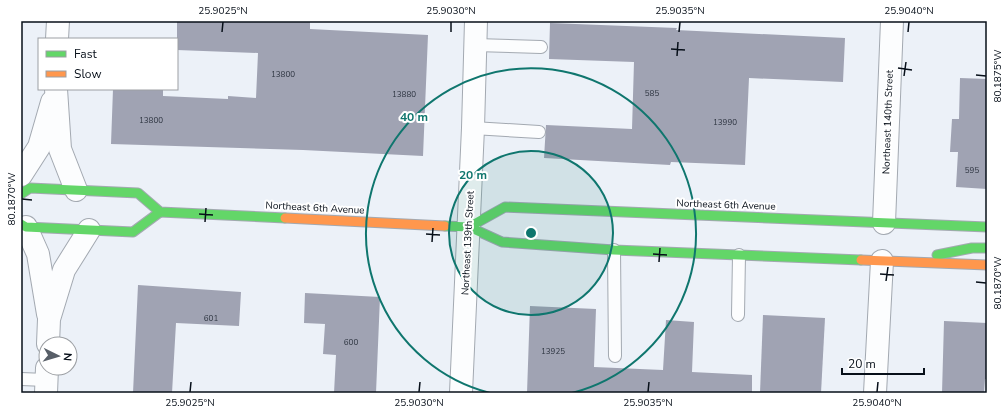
<svg xmlns="http://www.w3.org/2000/svg" width="1008" height="414" font-family="'Nunito Sans',sans-serif">
<style>
.building{fill:#a0a3b3}
.lines{fill:none;stroke-linecap:round;stroke-linejoin:round}
.lane-casing{stroke:#a3a9b1;stroke-width:14}
.street-casing{stroke:#a3a9b1;stroke-width:24}
.fast-casing{stroke:#a3a9b1;stroke-width:11}
.slow-casing{stroke:#a3a9b1;stroke-width:11}
.lane{stroke:#fcfdfe;stroke-width:12}
.street{stroke:#fcfdfe;stroke-width:22}
.fast{stroke:#63d668;stroke-width:9}
.slow{stroke:#ff974d;stroke-width:9}
.ticks{fill:none;stroke:#070f19;stroke-width:1.5}
.ring{fill:none;stroke:#0f766e;stroke-width:2}
.labels{text-anchor:middle;dominant-baseline:central;stroke-width:4;stroke-linejoin:round;paint-order:stroke}
.number-label{font-size:8px;fill:#2d3440}
.street-label{font-size:10px;fill:#070f19;stroke:#fff}
.centre{fill:#0f766e;stroke:#fff;stroke-width:2}
.ring-label{font-size:12px;text-anchor:middle;font-weight:bold;fill:#0f766e;stroke:#fff;stroke-width:4;stroke-linejoin:round;paint-order:stroke}
.neatline{fill:none;stroke:#070f19;stroke-width:1.5}
.ticks-label{font-size:10px;text-anchor:middle;fill:#070f19}
</style>
<rect width="100%" height="100%" fill="#ecf1f8"/>
<g class="building">
<path d="M177 21H310V29L428 35 423 156 303 150 111 144 113 89H163V96L228 99V96L256 98 258 53 177 50Z"/>
<path d="M550 23 677 28 676 30 845 38 843 82 749 78 745 165 671 162 670 165 544 158 546 125 632 129 634 62 549 59Z"/>
<path d="M960 78 987 79V189L956 187 958 152H950L952 119H959Z"/>
<path d="M138 285 241 292 239 326 176 323 172 393H133Z"/>
<path d="M305 293 380 297 376 393H334L336 355 323 354 325 324 304 323Z"/>
<path d="M530 306 596 309 594 367 663 370 666 320 694 322 692 372 752 375V393H527Z"/>
<path d="M763 315 825 318 821 393H760Z"/>
<path d="M944 321 987 323V379H985L984 393H942Z"/>
</g>
<g class="lines">
<g class="lane-casing">
<g id="lane">
<path d="M475 45 541 47"/>
<path d="M473 128 539 132"/>
<path d="M614 250 615 356"/>
<path d="M738 315 739 255"/>
<path d="M21 379 46 380"/>
</g>
</g>
<g class="street-casing">
<g id="street">
<path d="M57 39 58 21"/>
<path d="M56 89 60 149 76 190"/>
<path d="M21 175 39 147 52 102"/>
<path d="M884 223 892 21"/>
<path d="M26 227 38 254 48 314"/>
<path d="M48 344 49 319 64 270 89 230"/>
<path d="M46 393 47 368"/>
<path d="M461 393 473 128 476 21"/>
<path d="M875 393 882 261"/>
</g>
</g>
<g class="fast-casing">
<g id="fast">
<path d="M21 194 30 188 138 193 160 212 285 218"/>
<path d="M21 224 26 227 133 232 160 212"/>
<path d="M445 226 469 227 502 242 614 250 861 260"/>
<path d="M469 227 505 207 987 227"/>
<path d="M937 255 972 248H987"/>
</g>
</g>
<g class="slow-casing">
<g id="slow">
<path d="M285 218 445 226"/>
<path d="M861 260 987 265"/>
</g>
</g>
<use href="#lane" class="lane"/>
<use href="#street" class="street"/>
<use href="#fast" class="fast"/>
<use href="#slow" class="slow"/>
</g>
<path class="ticks" d="M222 32 223 22M451 32V22M679 32 680 22M908 32 909 22M671 49 685 50M677 56 678 42M898 68 912 70M976 75 986 76M904 76 906 62M22 199 32 200M199 214 213 215M205 222 206 208M426 234 440 235M432 242 433 228M653 254 667 255M659 262 660 248M880 274 894 275M886 281 888 267M976 282 986 283M190 392 191 382M419 392 420 382M648 392 649 382M877 392 878 382"/>
<circle cx="531" cy="233" r="82" fill="#0f766e" fill-opacity=".12"/>
<g class="ring">
<circle cx="531" cy="233" r="82"/>
<path d="M490 393A165 165 0 1 1 572 393"/>
</g>
<g class="labels">
<g class="number-label">
<text x="283" y="74">13800</text>
<text x="652" y="93">585</text>
<text x="404" y="94">13880</text>
<text x="151" y="120">13800</text>
<text x="725" y="122">13990</text>
<text x="972" y="170">595</text>
<text x="211" y="318">601</text>
<text x="351" y="342">600</text>
<text x="553" y="351">13925</text>
</g>
<g class="street-label">
<text transform="translate(888 122) rotate(-88)">Northeast 140th Street</text>
<text transform="translate(726 205) rotate(2)">Northeast 6th Avenue</text>
<text transform="translate(315 208) rotate(3)">Northeast 6th Avenue</text>
<text transform="translate(468 243) rotate(-87)">Northeast 139th Street</text>
</g>
</g>
<circle cx="531" cy="233" r="6" class="centre"/>
<g class="ring-label">
<text x="414" y="121">40 m</text>
<text x="473" y="179">20 m</text>
</g>
<rect width="1008" height="414" fill="none" stroke="#ffffff" stroke-width="44"/>
<rect x="38" y="38" width="140" height="52" fill="#ffffff" stroke="#9c9fa3"/>
<rect x="46" y="51" width="20" height="6" fill="#63d668" stroke="#9c9fa3"/>
<text x="74" y="58" font-size="12" fill="#070f19">Fast</text>
<rect x="46" y="71" width="20" height="6" fill="#ff974d" stroke="#9c9fa3"/>
<text x="74" y="78" font-size="12" fill="#070f19">Slow</text>
<g transform="translate(58 356) rotate(95)"><circle r="19" fill="#ffffff" stroke="#9c9fa3"/>
<path d="M0-3L7 15L0 10L-7 15Z" fill="#575e67"/>
<text y="-6" font-size="11" font-weight="bold" text-anchor="middle" fill="#070f19">N</text>
</g>
<path d="M842 368v6h82v-6" fill="none" stroke="#070f19" stroke-width="2"/>
<text x="848" y="368" font-size="12" fill="#070f19" stroke="#ffffff" stroke-width="3" paint-order="stroke">20 m</text>
<rect x="22" y="22" width="964" height="370" class="neatline"/>
<g class="ticks-label">
<text x="223" y="14">25.9025°N</text>
<text x="451" y="14">25.9030°N</text>
<text x="680" y="14">25.9035°N</text>
<text x="909" y="14">25.9040°N</text>
<text transform="translate(997 76) rotate(-90)" y="4">80.1875°W</text>
<text transform="translate(11 199) rotate(-90)" y="4">80.1870°W</text>
<text transform="translate(997 283) rotate(-90)" y="4">80.1870°W</text>
<text x="190" y="406">25.9025°N</text>
<text x="419" y="406">25.9030°N</text>
<text x="648" y="406">25.9035°N</text>
<text x="877" y="406">25.9040°N</text>
</g>
</svg>
